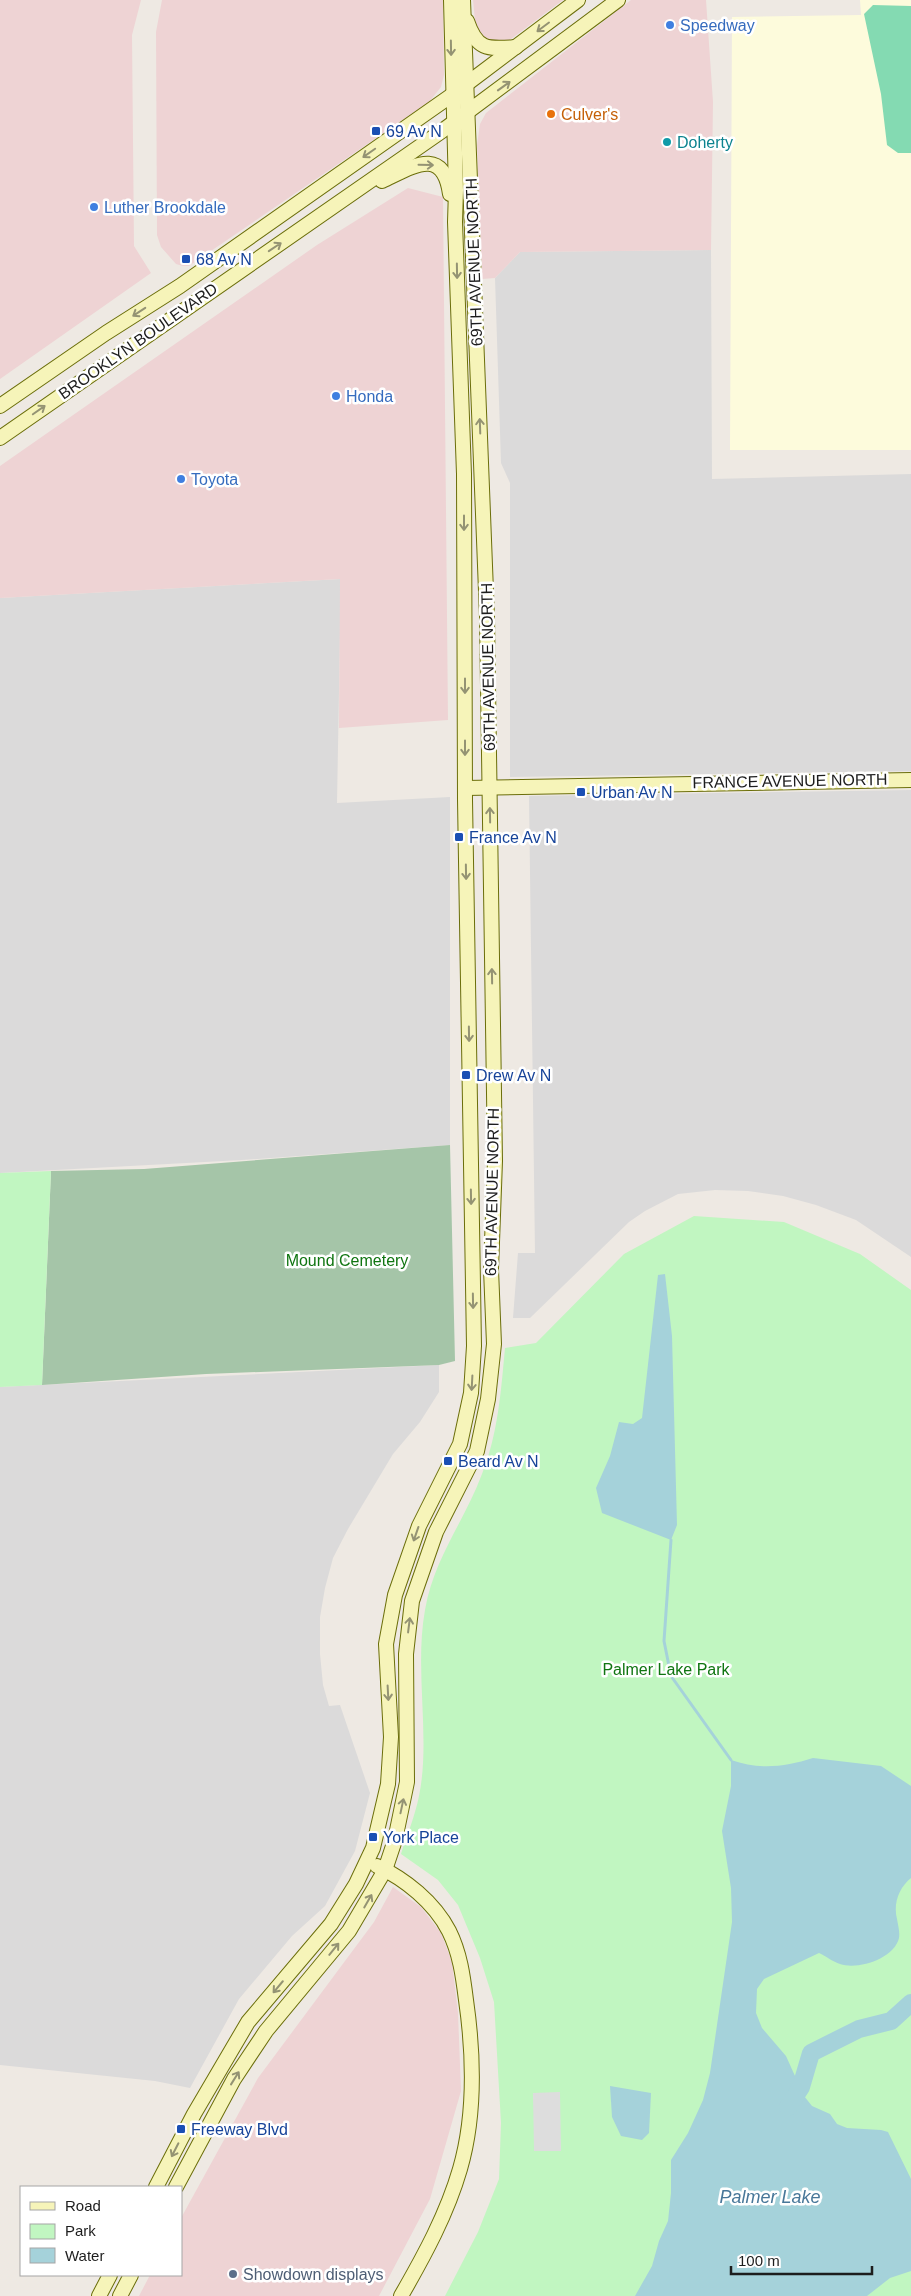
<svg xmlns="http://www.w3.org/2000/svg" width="911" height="2296" font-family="Helvetica,sans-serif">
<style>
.residential{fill:#dbdada}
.commercial{fill:#eed3d4}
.education{fill:#fdfbdc}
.cemetery{fill:#a5c5a8}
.park{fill:#c1f6c1}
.pitch{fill:#84dab2}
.parking{fill:#ddd}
.water{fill:#a5d2da}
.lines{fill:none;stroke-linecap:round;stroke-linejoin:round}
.stream{stroke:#a5d2da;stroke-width:3}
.river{stroke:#a5d2da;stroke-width:18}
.secondary-casing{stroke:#6b6e0a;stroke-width:16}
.secondary{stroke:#f6f4b9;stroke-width:14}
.oneway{stroke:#949373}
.shop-dot{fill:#3f7fe0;stroke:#fff;stroke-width:2}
.food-dot{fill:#e8710a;stroke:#fff;stroke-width:2}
.transit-dot{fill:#1a4fb4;stroke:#fff;stroke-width:2}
.culture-dot{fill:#0f9aa8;stroke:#fff;stroke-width:2}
.service-dot{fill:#5c6f8a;stroke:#fff;stroke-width:2}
.labels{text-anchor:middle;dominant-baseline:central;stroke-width:5;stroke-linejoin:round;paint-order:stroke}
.shop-label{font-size:16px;fill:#366cbe;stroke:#fff;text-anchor:start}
.food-label{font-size:16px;fill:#c56008;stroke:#fff;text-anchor:start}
.transit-label{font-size:16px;fill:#164399;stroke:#fff;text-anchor:start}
.culture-label{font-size:16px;fill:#0d838f;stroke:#fff;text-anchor:start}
.street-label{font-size:16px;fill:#1d1d1d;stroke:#fff}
.park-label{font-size:16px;fill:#107511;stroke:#fff}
.service-label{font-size:16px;fill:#4e5e75;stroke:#fff;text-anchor:start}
.water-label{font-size:18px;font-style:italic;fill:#487799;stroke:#fff}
</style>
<rect width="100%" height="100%" fill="#eee9e3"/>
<g class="residential">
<path d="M711 250 712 479 911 474V771L510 777V483L501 463 495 278 520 252Z"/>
<path d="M341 579 337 803 450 797V1145L242 1160 0 1173V598Z"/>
<path d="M911 790V1257L856 1220 816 1205 783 1196 748 1191 715 1190 678 1194 645 1211 629 1222 530 1318H513L518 1253H535L529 796Z"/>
<path d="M439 1365V1392L420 1422 393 1454 348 1529 333 1558 325 1588 320 1617V1654L323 1685 329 1706 340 1705 370 1793 355 1851 325 1906 292 1936 239 1999 190 2088 155 2081 0 2065V1387Z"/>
</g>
<g class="commercial">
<path d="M0 0H141L132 35 134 246 151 273 0 379Z"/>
<path d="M162 0H443L444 75 441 87 429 102 189 266H183L176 264 161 247 157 235 156 32Z"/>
<path d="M473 0H563L507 42 489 44 476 31Z"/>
<path d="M631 0H706L713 102 711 250 520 252 495 278 482 279 477 145 480 124 486 113Z"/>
<path d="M408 188 443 197 448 720 339 728 340 579 0 598V466L317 245Z"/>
<path d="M393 1887 421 1907 441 1933 452 1962 458 2013 461 2091 430 2199 379 2296H139L150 2275H181V2218L258 2078 374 1922Z"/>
</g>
<path class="education" d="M860 0H911V450H730L732 17 861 15Z"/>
<path class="cemetery" d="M450 1145 455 1361 439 1365 206 1374 42 1385 51 1171 144 1169Z"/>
<g class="park">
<path d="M51 1171 42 1385 0 1387V1173Z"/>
<path d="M694 1216 784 1222 860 1254 911 1290V2296H445L478 2232 499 2179 501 2123 494 2002 480 1958 458 1905 438 1880 401 1854C407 1835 415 1816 419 1796 431 1738 414 1671 425 1610 434 1558 464 1522 482 1474 498 1434 501 1391 505 1348L536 1343 624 1254Z"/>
</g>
<path class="pitch" d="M873 5 911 6V153H898L887 145 881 94 864 14Z"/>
<path class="parking" d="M560 2092 561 2151H534L533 2093Z"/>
<g class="water">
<path d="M665 1274 672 1336 677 1525 671 1540 602 1513 596 1488 610 1456 619 1422 633 1424 642 1418 658 1275Z"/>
<path d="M813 1758 881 1766 911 1786V1878C899 1888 893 1903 897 1919 898 1925 900 1932 899 1938 894 1959 858 1970 840 1964 833 1962 826 1956 819 1953L764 1979 757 1989 756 2013 762 2028 786 2056 804 2096 812 2106 830 2114 837 2124 847 2128 881 2130 888 2132 911 2179V2271L890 2278 867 2296H635L652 2266 659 2241 668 2221 671 2193V2160L688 2133 703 2100 710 2073 732 1922 731 1888 722 1831 731 1786V1760C759 1770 785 1767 813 1758Z"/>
<path d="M610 2086 651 2093 649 2133 642 2140 621 2136 612 2117Z"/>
</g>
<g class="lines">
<path class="stream" d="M671 1540 664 1641 671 1676 731 1760"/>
<path class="river" d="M788 2107 801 2087 811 2053 859 2029 891 2021 911 2003"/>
<g class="secondary-casing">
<g id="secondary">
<path d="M467 21C477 51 488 49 516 47"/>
<path d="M382 181C412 167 443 145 450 194"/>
<path d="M0 406 106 333 180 286 452 95 578 0"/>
<path d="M0 438 442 131 618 0"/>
<path d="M465 788 911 780"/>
<path d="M377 1866C405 1879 434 1902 449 1931 460 1953 463 1976 466 2000 474 2056 476 2114 460 2169 447 2214 424 2256 401 2296"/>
<path d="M156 2187 194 2114 248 2022 331 1924 356 1884 373 1848 388 1784 391 1737 386 1644 395 1595 419 1526 460 1444 471 1393 474 1346 465 800 464 474 455 222 456 190 451 0"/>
<path d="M176 2187 234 2079 266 2031 349 1931 385 1870 395 1840 407 1782 406 1654 412 1601 436 1532 477 1451 488 1399 494 1344 491 1269 495 1161 487 617 463 0"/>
<path d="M99 2296 110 2275"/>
<path d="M120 2296 131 2275"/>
</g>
</g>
<use href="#secondary" class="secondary"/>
</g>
<defs><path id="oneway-shaft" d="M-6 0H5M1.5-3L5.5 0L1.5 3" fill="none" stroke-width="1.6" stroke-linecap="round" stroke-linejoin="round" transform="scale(1.25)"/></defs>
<g class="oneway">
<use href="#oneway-shaft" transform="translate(543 27) rotate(143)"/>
<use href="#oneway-shaft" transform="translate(451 48) rotate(89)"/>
<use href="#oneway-shaft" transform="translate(504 86) rotate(-36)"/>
<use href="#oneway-shaft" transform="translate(369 153) rotate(145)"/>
<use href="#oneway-shaft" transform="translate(426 165) rotate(1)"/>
<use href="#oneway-shaft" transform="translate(275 247) rotate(-34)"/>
<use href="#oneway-shaft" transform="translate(457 271) rotate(89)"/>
<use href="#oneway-shaft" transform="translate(139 312) rotate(147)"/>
<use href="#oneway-shaft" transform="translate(39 410) rotate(-35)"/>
<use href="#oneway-shaft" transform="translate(480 426) rotate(-92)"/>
<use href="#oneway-shaft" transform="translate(464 523) rotate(90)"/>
<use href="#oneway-shaft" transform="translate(465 686) rotate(90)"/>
<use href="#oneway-shaft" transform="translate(465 748) rotate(90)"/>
<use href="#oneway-shaft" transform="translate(490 815) rotate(-91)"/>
<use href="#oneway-shaft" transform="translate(466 872) rotate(89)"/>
<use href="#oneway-shaft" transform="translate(492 976) rotate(-91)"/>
<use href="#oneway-shaft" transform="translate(469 1034) rotate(89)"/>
<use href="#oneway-shaft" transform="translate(471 1197) rotate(89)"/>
<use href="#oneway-shaft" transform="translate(473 1301) rotate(89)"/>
<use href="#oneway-shaft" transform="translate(472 1383) rotate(93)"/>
<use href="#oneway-shaft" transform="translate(416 1534) rotate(109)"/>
<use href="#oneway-shaft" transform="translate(409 1625) rotate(-83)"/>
<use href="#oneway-shaft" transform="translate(388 1693) rotate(87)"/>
<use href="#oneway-shaft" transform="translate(402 1806) rotate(-78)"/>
<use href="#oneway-shaft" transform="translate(368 1901) rotate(-60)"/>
<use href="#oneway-shaft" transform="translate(334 1949) rotate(-51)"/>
<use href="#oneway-shaft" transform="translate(278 1987) rotate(130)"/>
<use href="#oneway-shaft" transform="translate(235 2078) rotate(-58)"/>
<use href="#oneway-shaft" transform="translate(175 2150) rotate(117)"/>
</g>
<g class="shop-dot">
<circle cx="670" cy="25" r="5"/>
<circle cx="94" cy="207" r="5"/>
<circle cx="336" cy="396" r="5"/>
<circle cx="181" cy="479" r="5"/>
</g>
<circle class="food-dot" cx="551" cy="114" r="5"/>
<g class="transit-dot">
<rect x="371" y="126" width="10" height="10" rx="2.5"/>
<rect x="181" y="254" width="10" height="10" rx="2.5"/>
<rect x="576" y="787" width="10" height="10" rx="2.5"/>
<rect x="454" y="832" width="10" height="10" rx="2.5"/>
<rect x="461" y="1070" width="10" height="10" rx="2.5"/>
<rect x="443" y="1456" width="10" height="10" rx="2.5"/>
<rect x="368" y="1832" width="10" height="10" rx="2.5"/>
<rect x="176" y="2124" width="10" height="10" rx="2.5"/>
</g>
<circle class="culture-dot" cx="667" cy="142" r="5"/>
<circle class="service-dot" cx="233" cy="2274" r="5"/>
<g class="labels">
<g class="shop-label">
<text x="680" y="25">Speedway</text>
<text x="104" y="207">Luther Brookdale</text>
<text x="346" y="396">Honda</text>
<text x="191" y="479">Toyota</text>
</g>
<g class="food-label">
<text x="561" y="114">Culver's</text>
</g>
<g class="transit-label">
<text x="386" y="131">69 Av N</text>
<text x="196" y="259">68 Av N</text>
<text x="591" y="792">Urban Av N</text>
<text x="469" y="837">France Av N</text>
<text x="476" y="1075">Drew Av N</text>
<text x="458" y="1461">Beard Av N</text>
<text x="383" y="1837">York Place</text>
<text x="191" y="2129">Freeway Blvd</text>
</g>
<g class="culture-label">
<text x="677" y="142">Doherty</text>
</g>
<g class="street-label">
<text transform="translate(474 262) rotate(-92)">69TH AVENUE NORTH</text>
<text transform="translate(138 341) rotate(-35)">BROOKLYN BOULEVARD</text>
<text transform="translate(488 667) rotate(-91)">69TH AVENUE NORTH</text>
<text transform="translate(790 781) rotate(-1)">FRANCE AVENUE NORTH</text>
<text transform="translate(492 1192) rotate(-89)">69TH AVENUE NORTH</text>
</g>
<g class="park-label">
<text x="347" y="1260">Mound Cemetery</text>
<text x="666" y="1669">Palmer Lake Park</text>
</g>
<g class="service-label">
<text x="243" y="2274">Showdown displays</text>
</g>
<g class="water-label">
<text x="770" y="2197">Palmer Lake</text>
</g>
</g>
<rect x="20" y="2186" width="162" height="90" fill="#ffffff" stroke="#a5a5a5"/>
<rect x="30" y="2202" width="25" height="8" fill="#f6f4b9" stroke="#a5a5a5"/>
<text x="65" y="2211" font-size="15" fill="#1d1d1d">Road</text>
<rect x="30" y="2224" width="25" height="15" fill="#c1f6c1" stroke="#a5a5a5"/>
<text x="65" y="2236" font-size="15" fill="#1d1d1d">Park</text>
<rect x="30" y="2248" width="25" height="15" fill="#a5d2da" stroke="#a5a5a5"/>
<text x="65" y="2261" font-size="15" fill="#1d1d1d">Water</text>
<path d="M731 2266v8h141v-8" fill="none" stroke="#1d1d1d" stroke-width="2.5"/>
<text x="738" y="2266" font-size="15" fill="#1d1d1d" stroke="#ffffff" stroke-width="4" paint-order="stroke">100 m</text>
</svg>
